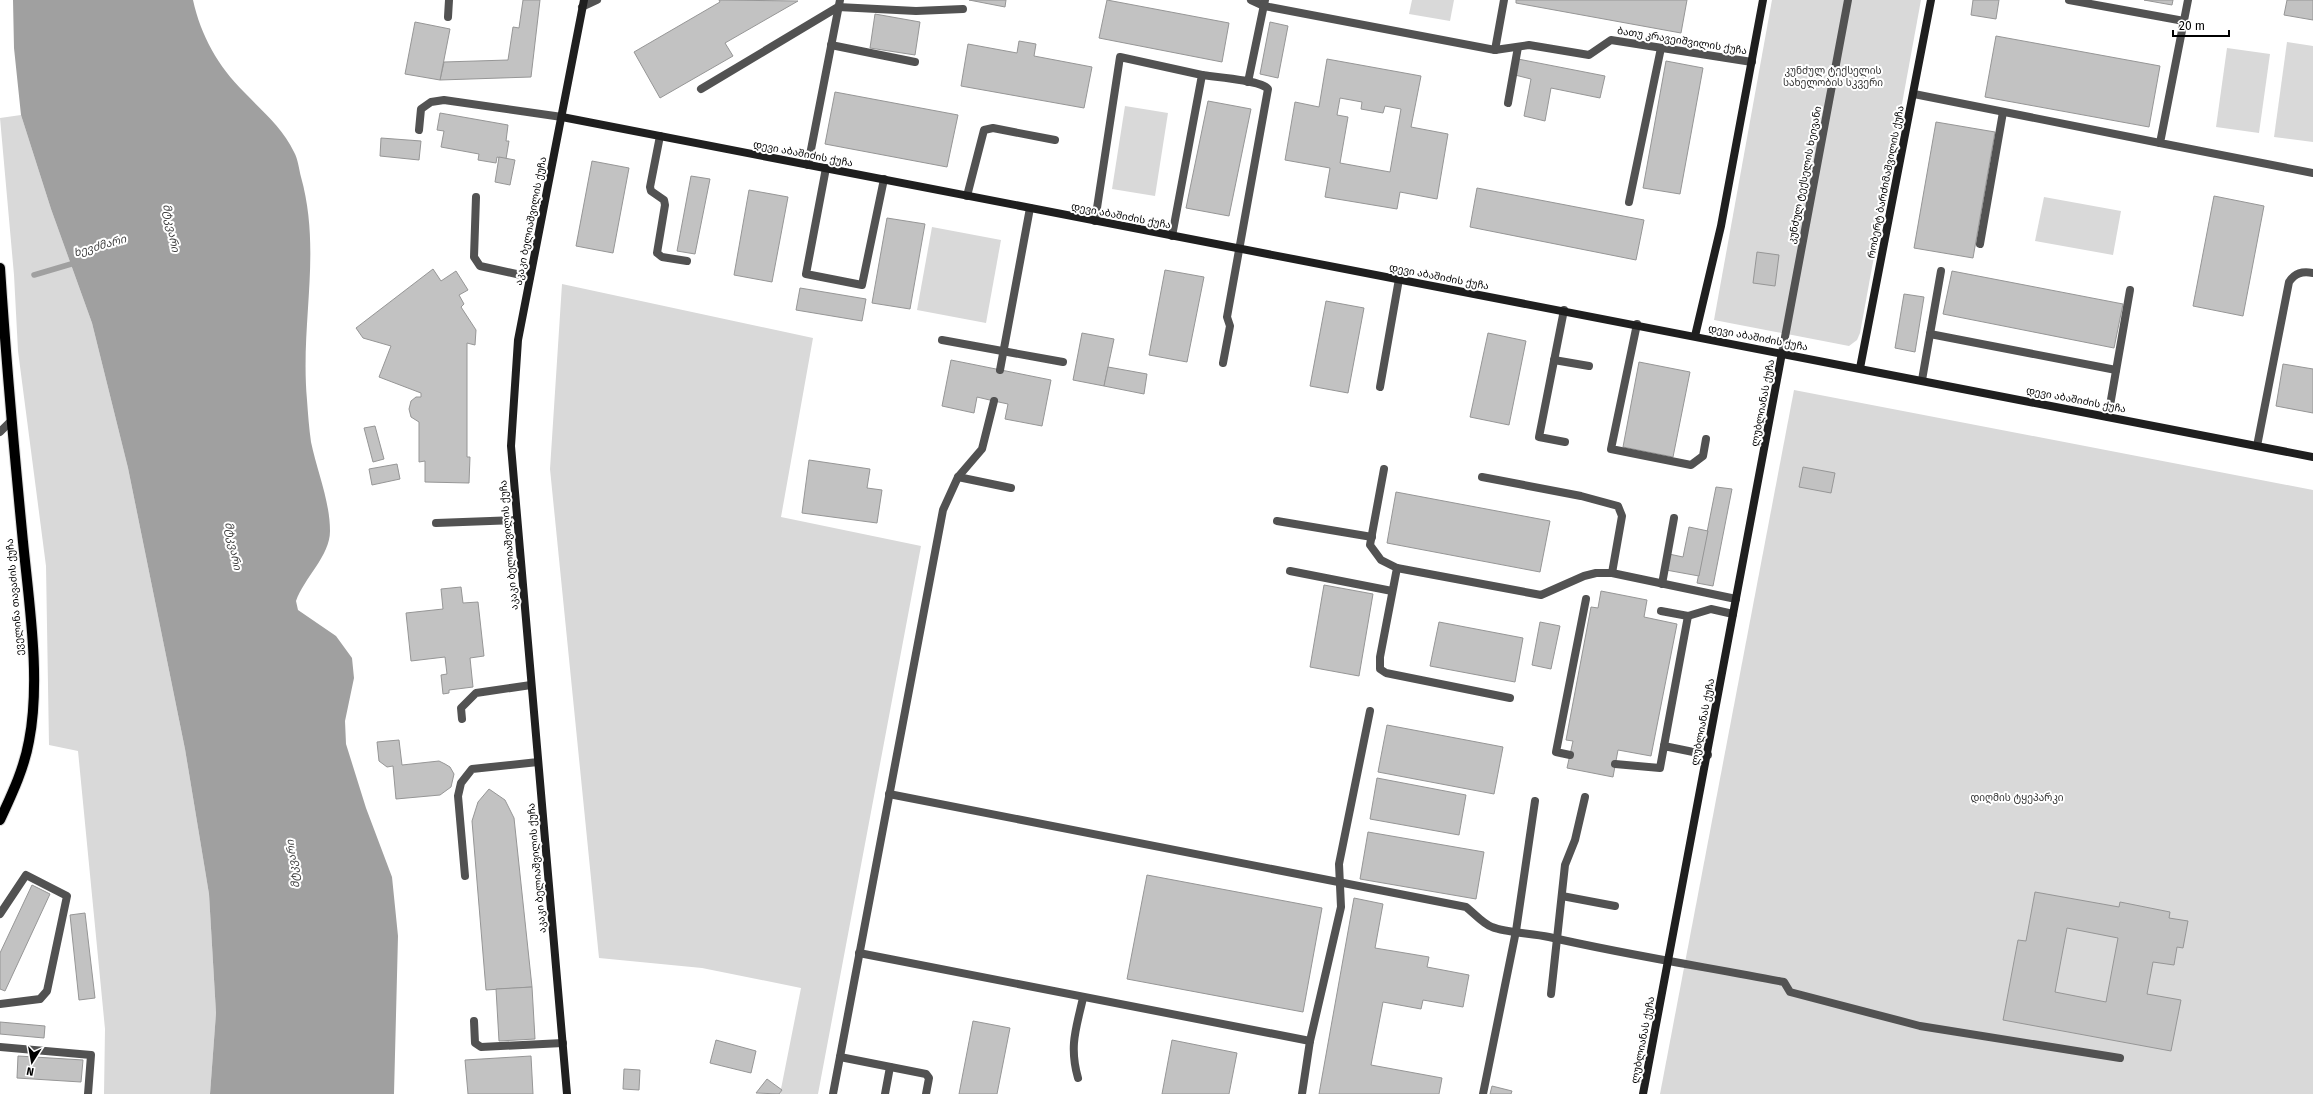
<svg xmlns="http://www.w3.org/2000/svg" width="2313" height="1094" font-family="'Fira Sans','Noto Sans Georgian',sans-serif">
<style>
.green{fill:#d9d9d9}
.water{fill:#a0a0a0}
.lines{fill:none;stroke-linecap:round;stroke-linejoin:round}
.stream{stroke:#a0a0a0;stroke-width:5.5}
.building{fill:#c2c2c2;stroke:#969696;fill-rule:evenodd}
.primary-casing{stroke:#dbdbdb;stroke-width:12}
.lane{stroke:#525252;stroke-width:8}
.street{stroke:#525252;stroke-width:8}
.secondary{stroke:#1f1f1f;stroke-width:8}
.primary{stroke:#000;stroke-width:10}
.labels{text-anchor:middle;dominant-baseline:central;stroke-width:4;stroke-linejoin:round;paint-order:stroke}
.street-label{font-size:10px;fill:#000;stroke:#fff}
.park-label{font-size:10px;fill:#303030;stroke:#fff}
.water-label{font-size:11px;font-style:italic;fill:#414141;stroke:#fff}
</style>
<rect width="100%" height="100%" fill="#fff"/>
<g class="green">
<path d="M1412 0H1454L1450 21 1409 14Z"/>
<path d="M1772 0H1921L1860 333 1857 340 1849 346 1714 320Z"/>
<path d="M2287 42 2313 46V142L2274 137Z"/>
<path d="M2227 48 2270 54 2259 133 2216 127Z"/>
<path d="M1125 106 1168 113 1155 196 1112 189Z"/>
<path d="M21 115 51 209 92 323 128 468 185 749 209 894 216 1013 210 1094H104L105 1029 78 751 49 745 46 566 18 351 14 275 0 118Z"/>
<path d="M2044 197 2121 211 2113 255 2035 241Z"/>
<path d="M932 227 1001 240 986 323 917 310Z"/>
<path d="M562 284 813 338 781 517 921 546 818 1094H780L801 988 702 968 599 958 550 469Z"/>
<path d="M1794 390 2313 490V1094H1660Z"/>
</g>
<path class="water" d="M13 0H193C201 36 218 66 244 92 262 111 283 128 294 152 298 159 299 169 301 177 322 252 300 323 307 400 308 414 309 428 311 442 317 471 330 501 330 531 330 556 304 578 296 601L298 610 336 636 352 658 354 678 345 721 346 744 366 808 392 877 398 936 394 1094H210L216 1013 209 894 185 749 128 468 92 323 51 209 21 115 14 48Z"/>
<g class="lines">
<path class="stream" d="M34 275 78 262"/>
</g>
<g class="building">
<path d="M523 0H540L531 77 440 80 444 62 508 60 513 27 519 28Z"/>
<path d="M719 0 798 1 725 43 733 56 660 98 634 52 720 2Z"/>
<path d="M969 0H1006L1005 7Z"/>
<path d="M1107 0 1229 23 1222 62 1099 38Z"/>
<path d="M1516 0H1687L1681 33 1516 3Z"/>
<path d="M1973 0H1999L1996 19 1971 15Z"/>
<path d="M2144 0H2173L2172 5Z"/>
<path d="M2287 0H2313V20L2284 15Z"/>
<path d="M875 14 920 22 915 55 870 48Z"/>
<path d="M415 22 450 29 440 80 405 74Z"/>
<path d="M1270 22 1288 26 1278 78 1260 74Z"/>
<path d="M1996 36 2160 66 2149 127 1985 97Z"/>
<path d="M1019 41 1036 44 1034 56 1092 67 1084 108 961 86 968 44 1017 53Z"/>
<path d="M1327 59 1421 76 1411 127 1448 134 1437 199 1400 192 1397 209 1325 197 1330 168 1285 160 1295 102 1319 107ZM1340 98 1362 102 1361 109 1383 113 1385 106 1401 109 1390 172 1340 163 1348 117 1337 115Z"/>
<path d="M1518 59 1605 76 1600 98 1551 88 1545 121 1524 116 1531 79 1515 75Z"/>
<path d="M1666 61 1703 68 1680 194 1643 188Z"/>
<path d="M835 92 958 115 947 167 825 144Z"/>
<path d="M1208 101 1251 109 1229 216 1186 208Z"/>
<path d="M440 113 508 125 506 141H509L506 159 497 157 496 163 478 160 479 154 441 147 444 131 437 130Z"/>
<path d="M1936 122 1995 132 1973 258 1914 248Z"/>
<path d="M381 138 421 141 419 160 380 156Z"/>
<path d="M499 157 515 160 510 185 495 182Z"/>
<path d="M592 161 629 168 613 253 576 246Z"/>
<path d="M691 176 710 179 695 254 677 251Z"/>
<path d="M1477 188 1644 220 1636 260 1470 227Z"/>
<path d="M749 190 788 197 772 282 734 275Z"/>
<path d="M2214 196 2264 206 2243 316 2193 306Z"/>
<path d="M887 218 925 224 910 309 872 303Z"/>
<path d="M1757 252 1779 255 1775 286 1753 283Z"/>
<path d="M433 269 441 281 456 271 468 290 459 295 464 304 461 307 476 330 475 345 467 343V457H470L469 483 425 482V461L419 462V422L411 417 409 409 411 401 416 397H421V393L379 377 391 346 363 338 356 328Z"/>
<path d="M1165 270 1204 277 1187 362 1149 355Z"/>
<path d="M1952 271 2123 304 2114 348 1943 314Z"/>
<path d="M800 288 866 299 862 321 796 310Z"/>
<path d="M1904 294 1924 297 1915 352 1895 348Z"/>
<path d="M1326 301 1364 308 1348 393 1310 386Z"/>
<path d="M1082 333 1114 339 1104 386 1073 380Z"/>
<path d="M1488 333 1526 341 1509 425 1470 417Z"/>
<path d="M951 360 1051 380 1042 426 1005 419 1008 404 994 401 977 397 974 413 942 406Z"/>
<path d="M1639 362 1690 372 1673 457 1623 447Z"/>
<path d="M2283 364 2313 369V413L2276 406Z"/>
<path d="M1108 367 1147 374 1144 394 1104 386Z"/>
<path d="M375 426 384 459 373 462 364 428Z"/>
<path d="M809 460 870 469 867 488 882 490 877 523 802 513Z"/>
<path d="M397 464 400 479 372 485 369 469Z"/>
<path d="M1803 467 1835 473 1831 493 1799 487Z"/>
<path d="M1716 487 1732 489 1713 586 1697 583Z"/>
<path d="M1396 492 1550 521 1540 572 1387 543Z"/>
<path d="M1689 527 1708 531 1699 576 1666 570 1669 554 1683 557Z"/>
<path d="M1324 585 1373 594 1359 676 1310 667Z"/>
<path d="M461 587 463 603 478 602 484 656 470 658 473 687 449 690V693L443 694 441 675 447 674 445 657 411 661 406 613 443 609 441 589Z"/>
<path d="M1601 591 1647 600 1644 617 1677 624 1651 756 1618 750 1613 777 1567 768 1573 741 1566 740 1591 607 1598 608Z"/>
<path d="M1439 622 1523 638 1515 682 1430 666Z"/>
<path d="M1540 622 1560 626 1551 669 1532 665Z"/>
<path d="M1387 725 1503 747 1494 794 1378 772Z"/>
<path d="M399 740 402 765 439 761 445 764 450 767 454 774 451 787 440 795 396 799 393 766 387 767 379 761 377 742Z"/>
<path d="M1377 778 1466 795 1459 835 1370 819Z"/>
<path d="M489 789 505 800 514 818 532 987 486 990 472 821 478 802Z"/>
<path d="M1368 832 1484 852 1476 899 1360 879Z"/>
<path d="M1147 875 1322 908 1303 1012 1127 979Z"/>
<path d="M32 885 50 894 5 991 0 989V953Z"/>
<path d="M2035 892 2119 907 2120 902 2170 912 2169 918 2188 921 2183 948 2177 947 2174 965 2153 962 2147 994 2181 1000 2171 1051 2003 1020 2018 940 2026 941ZM2067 928 2118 938 2106 1002 2055 992Z"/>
<path d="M1354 898 1383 904 1375 948 1429 957 1427 967 1469 975 1463 1007 1423 1000 1421 1009 1383 1002 1371 1065 1442 1078 1439 1094H1319Z"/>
<path d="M85 913 95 998 79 1000 70 915Z"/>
<path d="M532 987 535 1039 499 1041 496 989Z"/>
<path d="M973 1021 1010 1028 997 1094H959Z"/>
<path d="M0 1022 45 1026 44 1038 0 1034Z"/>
<path d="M716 1040 756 1051 751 1073 710 1063Z"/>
<path d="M1172 1040 1237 1053 1229 1094H1162Z"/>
<path d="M18 1056 83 1060 81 1082 17 1078Z"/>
<path d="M531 1056 533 1094H468L465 1060Z"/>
<path d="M624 1069 640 1070 639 1090 623 1089Z"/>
<path d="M767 1079 782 1090 779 1094 756 1093Z"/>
<path d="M1492 1086 1512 1091 1511 1094H1490Z"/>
</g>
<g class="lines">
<g class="primary-casing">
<path id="primary" d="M0 268C6 359 14 450 23 542 29 603 41 680 29 741 24 769 12 794 0 820"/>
</g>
<g class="lane">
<path d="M1251 0 1264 6 1495 50 1529 45 1589 55 1611 40 1752 62"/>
<path d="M2069 0 2184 21"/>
<path d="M2188 0 2160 143 2313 173"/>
<path d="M582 7 597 0"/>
<path d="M448 17 449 0"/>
<path d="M831 45 915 62"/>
<path d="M1495 50 1504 0"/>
<path d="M1202 75C1215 77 1261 80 1268 89L1227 317 1230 326 1223 363"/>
<path d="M1248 82 1265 0"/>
<path d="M701 89 838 7 916 11 963 9"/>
<path d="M1914 94 2160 143"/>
<path d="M1508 103 1518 47"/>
<path d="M419 130 421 109 431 102 444 100 562 117"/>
<path d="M660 136 650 187 651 191 664 200 665 205 657 253 662 257 687 261"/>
<path d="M808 165 840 0"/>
<path d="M826 168 806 274 862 285 884 179"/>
<path d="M967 196 984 130 993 128 1055 140"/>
<path d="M476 197 474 257 480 266 530 277"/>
<path d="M1629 202 1661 48"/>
<path d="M1095 221 1120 57 1202 75 1172 236"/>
<path d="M1980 244 2003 112"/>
<path d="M1564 310 1539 437 1565 442"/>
<path d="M1637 324 1611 449 1691 465 1703 456 1706 439"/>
<path d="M1930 334 2116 370"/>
<path d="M942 340 1063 362"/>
<path d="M1554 360 1589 366"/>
<path d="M1000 370 1030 208"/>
<path d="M1922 380 1941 271"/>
<path d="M1380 387 1399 279"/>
<path d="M2108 417 2130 290"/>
<path d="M0 432 11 421"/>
<path d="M2257 446 2289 282C2295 273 2302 271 2313 273"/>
<path d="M1384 469 1370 545 1381 560 1397 568 1380 657V669L1386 673 1510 698"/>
<path d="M958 477 1011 488"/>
<path d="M1277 521 1372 537"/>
<path d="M436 523 517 520"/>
<path d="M1397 568 1541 595 1584 576 1596 573H1612L1622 516 1618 506 1581 496 1482 477"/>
<path d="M1290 571 1392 591"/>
<path d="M1612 573 1736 599"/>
<path d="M1662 584 1674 518"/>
<path d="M1661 611 1688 616 1711 609 1733 614"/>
<path d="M462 719 461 708 476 693 531 685"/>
<path d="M1664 746 1688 616"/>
<path d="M1570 755 1556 752 1586 599"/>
<path d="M1615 764 1660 768 1664 746 1708 755"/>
<path d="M889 794 1466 907C1474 913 1483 924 1492 927 1507 933 1532 933 1549 937 1627 955 1706 967 1784 982L1790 992 1920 1026 2120 1058"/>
<path d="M465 876 458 796 461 783 472 769 538 762"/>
<path d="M1562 896 1615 906"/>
<path d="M0 914 26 875 67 896 47 991 40 999 0 1004"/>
<path d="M859 953 1310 1041"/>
<path d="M1551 994 1565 865 1575 840 1585 797"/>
<path d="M474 1021 475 1043 481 1047 563 1043"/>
<path d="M0 1047 91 1055 88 1094"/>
<path d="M840 1057 926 1074 929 1078 926 1094"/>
<path d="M1078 1078C1069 1046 1076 1029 1083 998"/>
<path d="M833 1094 943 510 958 477 982 449 994 401"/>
<path d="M885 1094 890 1067"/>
<path d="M1302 1094 1310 1041 1341 907 1339 864 1370 711"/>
<path d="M1483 1094 1516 931 1535 801"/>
</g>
<path class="street" d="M1782 353 1848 0"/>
<g class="secondary">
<path d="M562 117 2313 457"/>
<path d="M1695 336 1721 226 1763 0"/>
<path d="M1860 368 1931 0"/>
<path d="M567 1094 511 446 518 340 584 0"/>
<path d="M1643 1094 1782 353"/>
</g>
<use href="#primary" class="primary"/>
</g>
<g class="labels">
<g class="street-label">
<text transform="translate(1682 41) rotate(9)">ბათუ კრავეიშვილის ქუჩა</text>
<text transform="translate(803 154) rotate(11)">დევი აბაშიძის ქუჩა</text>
<text transform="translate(1805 175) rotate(-79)">კუნძულ ტექსელის ხეივანი</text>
<text transform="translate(1886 182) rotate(-79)">რობერტ ბარძიმაშვილის ქუჩა</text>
<text transform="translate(1121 216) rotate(11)">დევი აბაშიძის ქუჩა</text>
<text transform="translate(531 221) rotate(-79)">აკაკი ბელიაშვილის ქუჩა</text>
<text transform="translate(1439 277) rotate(11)">დევი აბაშიძის ქუჩა</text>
<text transform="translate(1758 338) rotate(11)">დევი აბაშიძის ქუჩა</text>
<text transform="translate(2076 400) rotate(11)">დევი აბაშიძის ქუჩა</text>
<text transform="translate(1763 403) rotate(-79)">ლუბლიანას ქუჩა</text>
<text transform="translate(509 545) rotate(-95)">აკაკი ბელიაშვილის ქუჩა</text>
<text transform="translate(15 597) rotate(-95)">ეველინა თავაძის ქუჩა</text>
<text transform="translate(1703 722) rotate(-79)">ლუბლიანას ქუჩა</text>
<text transform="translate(537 868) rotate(-95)">აკაკი ბელიაშვილის ქუჩა</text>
<text transform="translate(1643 1040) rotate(-79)">ლუბლიანას ქუჩა</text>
</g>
<g class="park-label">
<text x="1833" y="71">კუნძულ ტექსელის<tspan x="1833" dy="12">სახელობის სკვერი</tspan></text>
<text x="2017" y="798">დიღმის ტყეპარკი</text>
</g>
<g class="water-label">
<text transform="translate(171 228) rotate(79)">მტკვარი</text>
<text transform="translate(100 246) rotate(-16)">ხევძმარი</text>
<text transform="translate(233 546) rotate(79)">მტკვარი</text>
<text transform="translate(293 864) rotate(-97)">მტკვარი</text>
</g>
</g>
<g transform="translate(32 1062) rotate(191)" stroke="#ffffff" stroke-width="3" paint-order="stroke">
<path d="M0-3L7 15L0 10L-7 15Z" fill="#000000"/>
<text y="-6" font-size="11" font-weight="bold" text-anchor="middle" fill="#000000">N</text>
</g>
<path d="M2173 30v6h56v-6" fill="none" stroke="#000000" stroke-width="2"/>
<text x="2179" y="30" font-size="12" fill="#000000" stroke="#ffffff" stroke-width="3" paint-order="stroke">20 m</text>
</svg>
